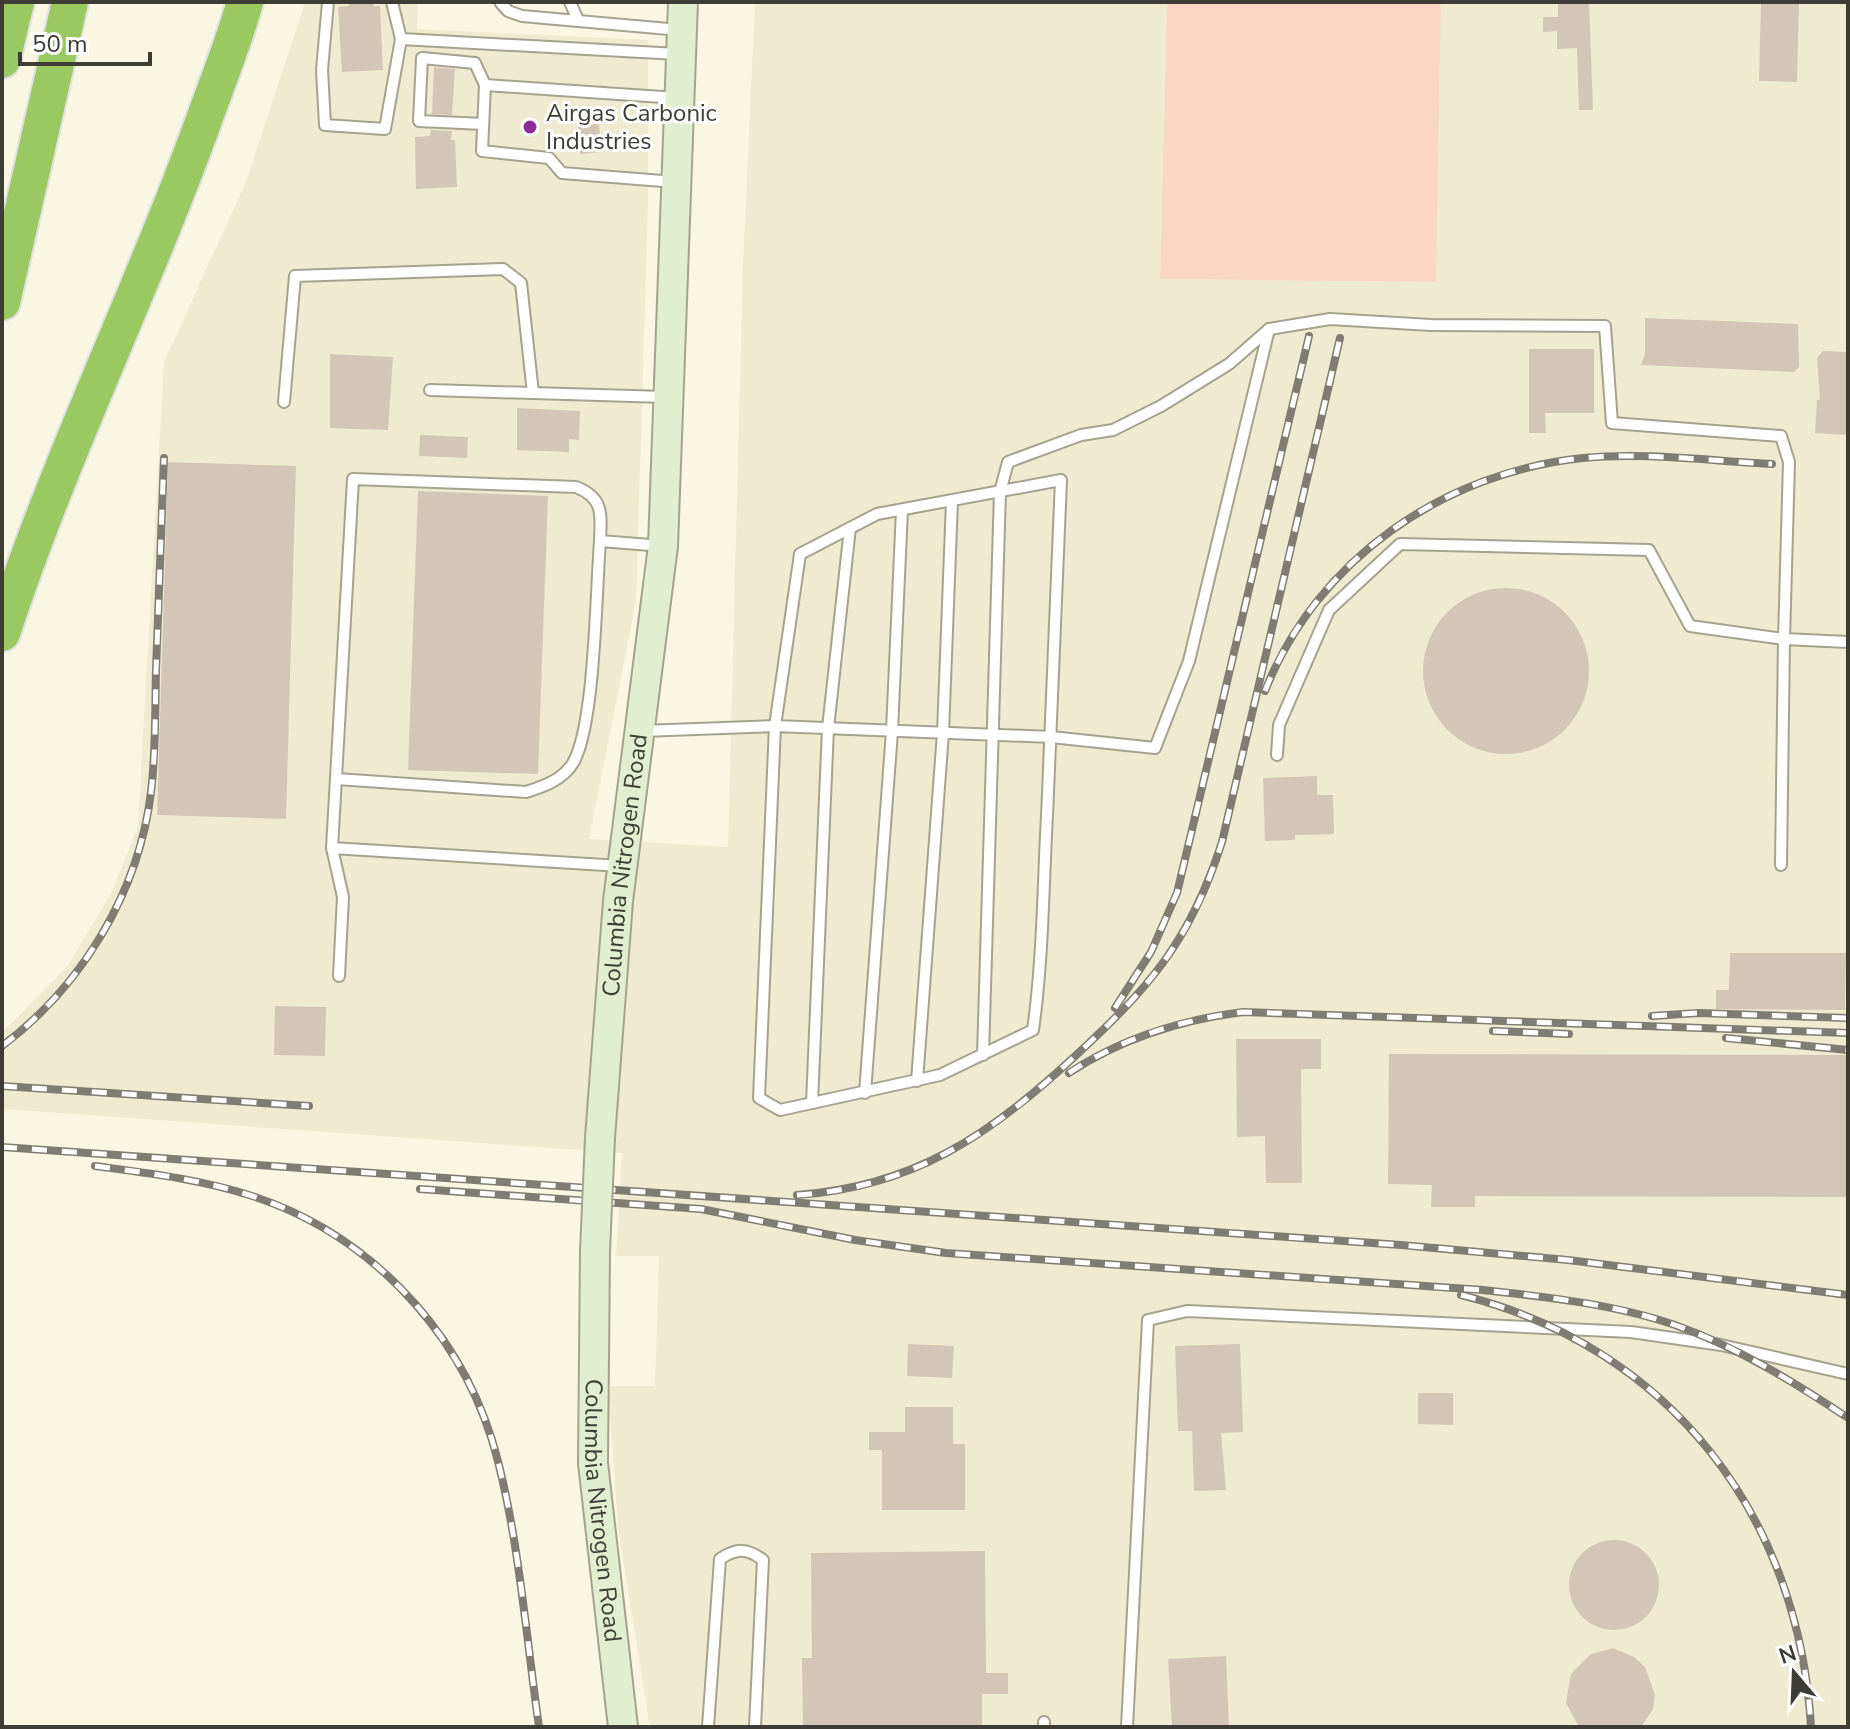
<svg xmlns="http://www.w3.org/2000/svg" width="1850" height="1729" font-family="'Nunito Sans',sans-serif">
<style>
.built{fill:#efebd1}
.green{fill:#fbd6c4}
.building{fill:#d3c6b6}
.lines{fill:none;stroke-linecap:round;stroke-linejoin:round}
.lane-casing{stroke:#a5a390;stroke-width:14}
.secondary-casing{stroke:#a5a390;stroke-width:32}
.highway-casing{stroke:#e0e0df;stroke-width:40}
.lane{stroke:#fff;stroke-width:10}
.secondary{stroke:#e1efd0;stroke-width:28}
.highway{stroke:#9ac961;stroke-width:36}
.rail-casing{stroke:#7f7d71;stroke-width:8}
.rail{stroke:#fff;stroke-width:5;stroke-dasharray:15;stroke-linecap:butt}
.secondary-bridge-casing{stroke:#a5a390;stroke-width:32;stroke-linecap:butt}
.secondary-bridge{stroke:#e1efd0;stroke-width:28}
.poi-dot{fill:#8d2c95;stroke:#fff;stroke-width:3}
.labels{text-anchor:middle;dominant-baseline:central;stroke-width:6;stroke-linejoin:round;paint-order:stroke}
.poi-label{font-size:24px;fill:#3e3d35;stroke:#fff;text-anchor:start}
.street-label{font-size:24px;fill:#3e3d35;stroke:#fff}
</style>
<rect width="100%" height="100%" fill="#f9f6e2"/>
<path class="built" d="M305 2H418L417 29 648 40V202L636 601 589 839 728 847 743 267 755 2H1167L1160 279 1435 282 1441 2H1848V1727H650L618 1528 608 1386H655L659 1256H616L622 1153 2 1109V1033L67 967 112 892 138 827 164 362 246 182Z"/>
<path class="green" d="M1167 2H1441L1436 282 1160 279Z"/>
<g class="building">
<path d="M349 2H373L374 6H380L383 70 342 72 338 7 349 6Z"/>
<path d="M1558 2H1589L1593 110H1579L1577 48 1557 49V31L1543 32V17H1558Z"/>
<path d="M1761 2H1799L1797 82 1759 81Z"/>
<path d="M434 67 455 69 452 115 432 114Z"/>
<path d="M599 124 601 152 580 154 578 126Z"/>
<path d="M431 130 452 131 451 140H455L457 187 416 189 415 137 430 136Z"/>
<path d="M1645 318 1798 324 1799 367 1794 372 1641 365 1645 354Z"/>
<path d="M1529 349H1594V413H1545L1546 433H1529Z"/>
<path d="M1823 351 1848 352V435L1815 433 1817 400H1820L1817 358Z"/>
<path d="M330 354 393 357 388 430 330 428Z"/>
<path d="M517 408 580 411 579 440 569 439V452L517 450Z"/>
<path d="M420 435 468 437 467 458 419 456Z"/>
<path d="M168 462 296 466 286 819 157 815Z"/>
<path d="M418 491 548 496 538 774 408 770Z"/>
<circle cx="1506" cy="671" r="83"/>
<path d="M1317 776V795H1333L1334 834 1295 835V840L1265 841 1263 778Z"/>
<path d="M1730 953H1846L1845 1010 1716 1009V990H1729Z"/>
<path d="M275 1006 326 1007 325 1056 274 1055Z"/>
<path d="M1236 1039H1321V1069H1301L1302 1183H1266L1265 1136 1237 1137Z"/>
<path d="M1389 1054 1848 1055V1197L1475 1196V1207H1431L1432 1185 1388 1184Z"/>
<path d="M908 1344 954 1346 952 1378 907 1376Z"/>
<path d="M1240 1344 1243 1432 1221 1433 1226 1490 1194 1491 1192 1431H1178L1175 1346Z"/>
<path d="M1418 1393H1453V1425L1418 1424Z"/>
<path d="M905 1407H953V1444H965V1510H882V1450H869V1432H905Z"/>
<circle cx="1614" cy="1585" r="45"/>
<path d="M985 1551 986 1673H1008V1694H982V1727H803L802 1658H812L811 1553Z"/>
<path d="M1613 1648 1634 1657 1645 1667 1655 1695 1653 1709 1641 1727H1579L1566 1703 1571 1674 1591 1654Z"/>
<path d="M1226 1656 1229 1727H1172L1168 1659Z"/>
</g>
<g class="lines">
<g class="lane-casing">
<g id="lane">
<path d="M328 2 322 70 325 125 385 129 401 39 392 2"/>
<path d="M500 2 508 11 522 16 680 30"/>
<path d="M570 2 578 20"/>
<path d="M401 39 678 54"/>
<path d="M483 124 419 121 422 58 475 63 485 85"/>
<path d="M675 182 562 173 549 158 482 151 485 85 677 98"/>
<path d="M430 390 665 397"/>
<path d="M284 402 295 276 503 269 521 283 533 393"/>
<path d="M600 541C601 514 604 498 576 487L353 479 332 848 621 866"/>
<path d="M642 731 775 726 800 554 877 514 1061 480C1056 599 1052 717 1046 835 1043 900 1042 966 1033 1030L940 1075 780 1110 759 1098 775 726 1051 737 1155 748 1189 661 1269 329 1330 319 1431 325 1605 326 1612 423 1781 436 1789 462 1784 639 1690 626 1649 550 1400 544 1329 610 1279 725 1277 755"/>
<path d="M337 779 526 792C542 787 563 780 573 763 595 726 596 590 600 541L663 546"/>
<path d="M332 848 343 897 339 976"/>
<path d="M1781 865 1784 639 1848 642"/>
<path d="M983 1055 1000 492 1008 462 1081 435 1113 430 1161 406 1229 364 1268 330"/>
<path d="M917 1081 943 733 952 501"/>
<path d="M865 1093 892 731 902 510"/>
<path d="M812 1103 828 728 850 528"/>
<path d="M708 1727 720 1559C737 1548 747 1548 763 1560L755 1727"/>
<path d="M1044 1727V1722"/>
<path d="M1127 1727 1148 1320 1187 1311 1631 1332 1721 1345 1848 1374"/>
</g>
</g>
<g class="secondary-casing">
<g id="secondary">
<path id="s1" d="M600 1138 618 901 663 546 683 2"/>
<path id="s2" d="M595 1251 593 1463 623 1727"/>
</g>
</g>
<g class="highway-casing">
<g id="highway">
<path d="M2 60 16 2"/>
<path d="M2 302 70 2"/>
<path d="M2 633C61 453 146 283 209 106 222 71 235 38 245 2"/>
</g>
</g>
<use href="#lane" class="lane"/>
<use href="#secondary" class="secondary"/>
<use href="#highway" class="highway"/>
<g class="rail-casing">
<g id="rail">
<path d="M1265 691C1317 559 1445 472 1583 458 1645 452 1710 461 1772 464"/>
<path d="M1115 1008 1151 952 1177 893 1309 336"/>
<path d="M1652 1016 1698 1013 1848 1018"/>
<path d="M1493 1031 1569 1034"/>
<path d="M1726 1038 1848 1050"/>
<path d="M2 1046C82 986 139 892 151 792 156 752 155 710 156 670 159 600 161 529 164 458"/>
<path d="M1069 1073C1122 1038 1180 1020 1243 1012L1848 1033"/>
<path d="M2 1086 309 1106"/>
<path d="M2 1147 1401 1245 1568 1260 1848 1295"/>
<path d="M95 1166C147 1173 199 1179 249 1195 364 1231 456 1325 492 1440 518 1526 526 1637 539 1727"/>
<path d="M420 1189 701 1209 855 1240 946 1253 1483 1290C1547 1297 1614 1304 1675 1325 1737 1347 1794 1382 1848 1418"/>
<path d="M797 1195C913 1187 990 1135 1073 1058 1149 988 1190 942 1222 842L1340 338"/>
<path d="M1461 1295C1670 1347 1799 1516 1811 1727"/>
</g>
</g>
<use href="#rail" class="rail"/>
<g class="secondary-bridge-casing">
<path id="secondary-bridge" d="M595 1251 600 1138"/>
</g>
<use href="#secondary-bridge" class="secondary-bridge"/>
</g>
<circle class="poi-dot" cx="530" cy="127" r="8"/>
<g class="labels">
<g class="poi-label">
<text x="546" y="113">Airgas Carbonic<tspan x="546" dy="28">Industries</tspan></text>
</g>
<g class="street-label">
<text stroke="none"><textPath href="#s1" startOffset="274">Columbia Nitrogen Road</textPath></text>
<text stroke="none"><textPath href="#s2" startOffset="260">Columbia Nitrogen Road</textPath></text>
</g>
</g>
<rect width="1850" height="1729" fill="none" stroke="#3e3d35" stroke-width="8"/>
<g transform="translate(1794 1673) rotate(341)" stroke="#ffffff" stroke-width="6" paint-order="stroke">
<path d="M0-6L14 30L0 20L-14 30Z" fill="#3e3d35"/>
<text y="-12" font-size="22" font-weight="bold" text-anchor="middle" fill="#3e3d35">N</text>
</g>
<path d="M20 52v12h130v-12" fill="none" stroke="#3e3d35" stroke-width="4"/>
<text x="32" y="52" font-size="24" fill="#3e3d35" stroke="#ffffff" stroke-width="6" paint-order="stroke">50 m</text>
</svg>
